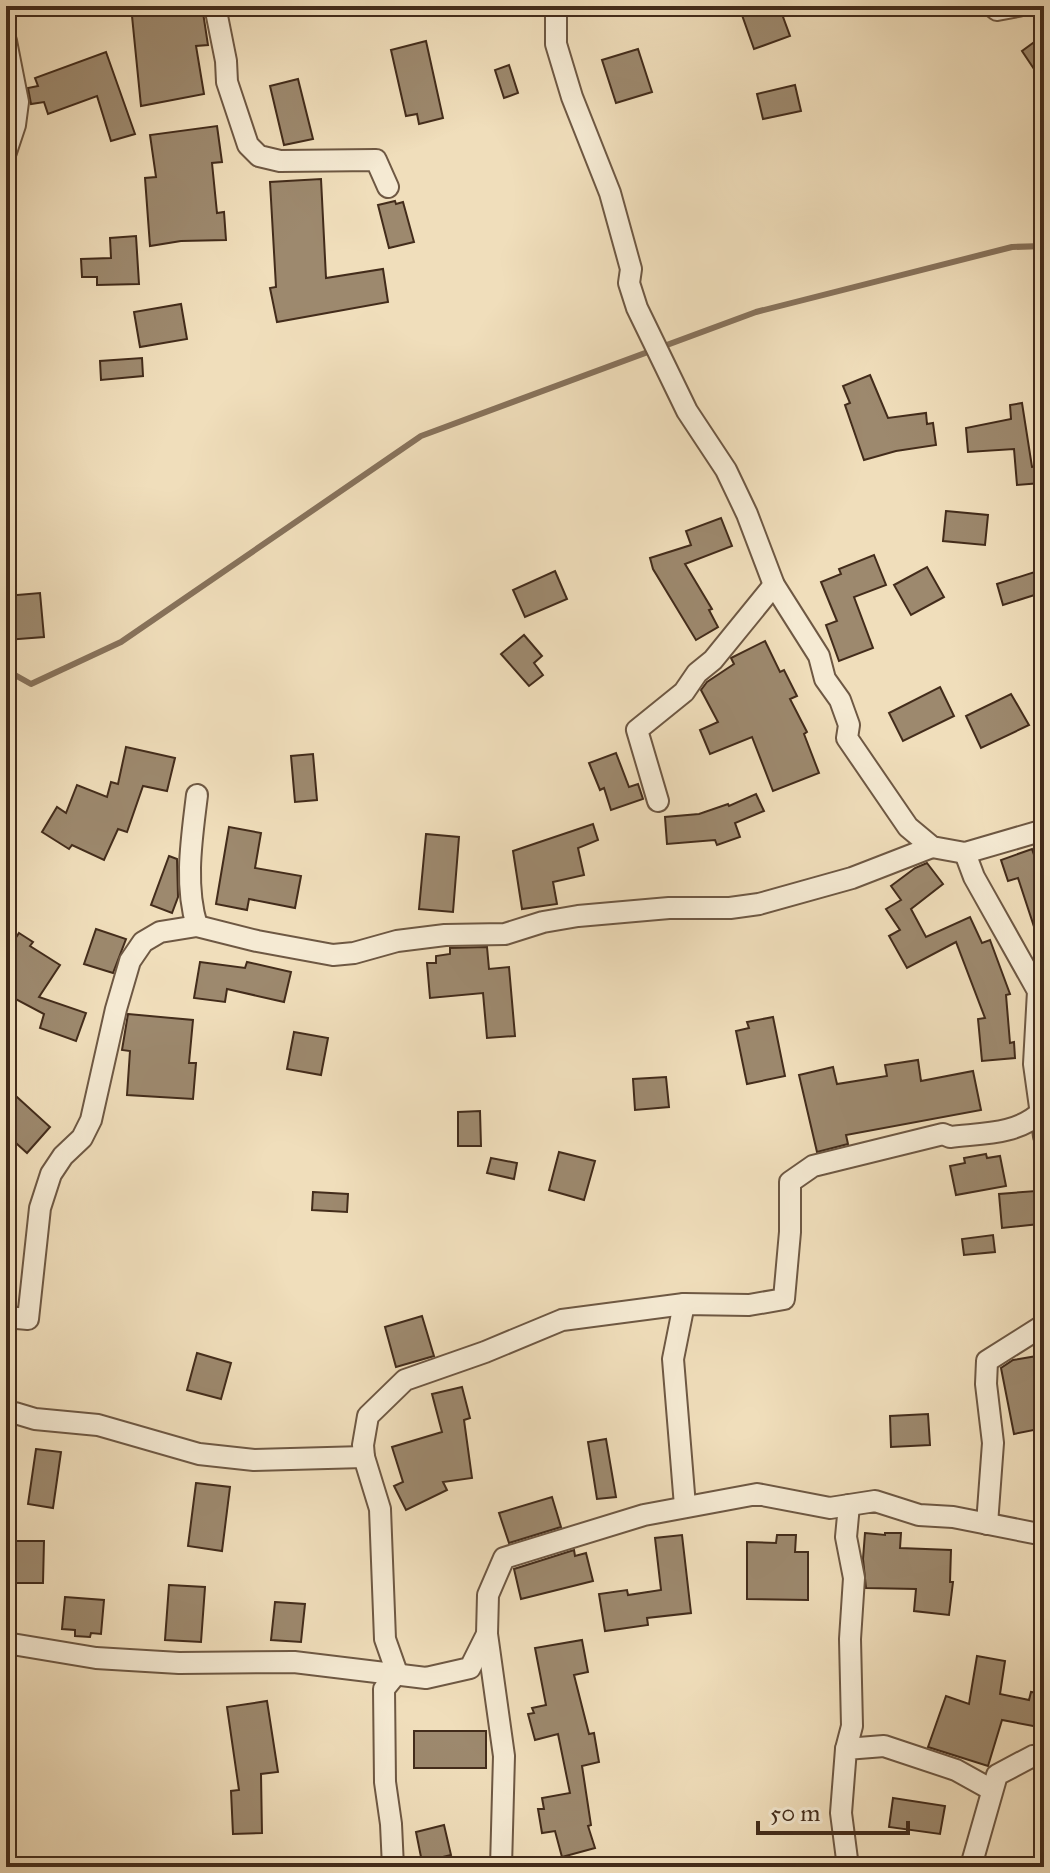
<svg xmlns="http://www.w3.org/2000/svg" width="1050" height="1873" font-family="'IM FELL Great Primer',serif">
<style>
.lines{fill:none;stroke-linecap:round;stroke-linejoin:round}
.stream{stroke:#87725b;stroke-width:6}
.building{fill:#9d896e;stroke:#432c1b;stroke-width:2}
.minor-casing{stroke:#6e5843;stroke-width:24}
.minor{stroke:#f5ead3;stroke-width:20}
</style>
<rect width="100%" height="100%" fill="#f0debb"/>
<filter id="stains"><feTurbulence type="fractalNoise" baseFrequency=".0025" numOctaves="4"/><feColorMatrix values="0 0 0 0 .2 0 0 0 0 .09 0 0 0 0 .02 0 0 0 .5 -.17"/></filter>
<radialGradient id="worn" r=".72"><stop offset=".6" stop-color="#630" stop-opacity="0"/><stop offset="1" stop-color="#630" stop-opacity=".3"/></radialGradient>
<g class="lines">
<path class="stream" d="M6 670 31 684 121 642 421 436 756 312 1012 247 1044 246"/>
</g>
<g class="building">
<path d="M131 6H202L208 45 196 46 204 94 141 106Z"/>
<path d="M766 6H779L790 36 754 49 742 15Z"/>
<path d="M1044 35V84L1022 51Z"/>
<path d="M426 41 443 118 419 124 417 114 406 116 391 50Z"/>
<path d="M638 49 652 92 616 103 602 60Z"/>
<path d="M106 52 135 134 111 141 97 96 48 114 44 102 31 104 28 88 38 86 35 78Z"/>
<path d="M509 65 518 93 504 98 495 70Z"/>
<path d="M298 79 313 139 284 145 270 86Z"/>
<path d="M795 85 801 111 763 119 757 94Z"/>
<path d="M217 126 222 162 212 163 217 213 224 212 226 240 181 241 150 246 145 178 156 177 150 135Z"/>
<path d="M321 179 326 278 383 269 388 302 277 322 270 288 276 287 270 182Z"/>
<path d="M395 201 396 204 403 202 414 242 389 248 378 205Z"/>
<path d="M136 236 139 284 97 285V277H82L81 259 111 258 110 238Z"/>
<path d="M181 304 187 339 140 347 134 312Z"/>
<path d="M142 358 143 376 101 380 100 361Z"/>
<path d="M870 375 888 418 926 413 927 424 933 423 936 445 896 451 864 460 845 405 850 403 843 386Z"/>
<path d="M1022 403 1032 467 1040 466 1041 483 1017 485 1014 449 968 452 966 428 1011 419 1010 405Z"/>
<path d="M946 511 988 515 985 545 943 541Z"/>
<path d="M721 518 732 546 685 564 712 609 709 610 718 627 696 640 653 569 650 558 691 545 686 531Z"/>
<path d="M874 555 886 585 854 597 873 648 839 661 826 625 837 621 821 582 841 574 839 569Z"/>
<path d="M927 567 944 597 911 615 894 585Z"/>
<path d="M1044 569V592L1003 605 997 584Z"/>
<path d="M555 571 567 599 525 617 513 590Z"/>
<path d="M40 593 44 637 6 640V596Z"/>
<path d="M524 635 542 656 534 663 543 675 529 686 501 654Z"/>
<path d="M765 641 780 672 784 670 797 696 790 699 807 732 804 734 819 773 773 791 752 737 710 754 700 730 718 722 701 690 707 682 734 664 731 658Z"/>
<path d="M940 687 954 716 903 741 889 713Z"/>
<path d="M1011 694 1029 725 981 748 966 716Z"/>
<path d="M126 747 175 758 167 791 143 786 127 832 118 829 104 860 72 845 69 849 42 832 57 807 66 813 77 785 107 797 111 782 118 784Z"/>
<path d="M616 753 629 787 638 784 643 799 611 810 604 788 600 790 589 763Z"/>
<path d="M313 754 317 800 295 802 291 756Z"/>
<path d="M756 794 764 811 735 823 740 837 717 845 715 840 667 844 665 817 699 814 728 804 729 806Z"/>
<path d="M593 824 598 840 578 848 584 875 553 882 557 904 522 909 513 851Z"/>
<path d="M229 827 261 833 255 868 301 876 295 908 249 899 247 910 216 904Z"/>
<path d="M426 834 459 837 453 912 419 909Z"/>
<path d="M1032 849 1044 884V948H1041L1018 878 1008 881 1001 860Z"/>
<path d="M169 856 177 859 178 897 172 913 151 905Z"/>
<path d="M927 863 943 884 911 909 926 937 970 917 982 943 990 940 1010 994 1006 995 1010 1043 1014 1042 1015 1058 982 1061 978 1019 985 1018 956 942 907 968 889 936 900 930 886 909 901 900 891 886 915 868Z"/>
<path d="M96 929 126 939 113 973 84 964Z"/>
<path d="M19 933 33 942 30 946 60 965 39 997 86 1013 76 1041 40 1028 44 1014 6 994V953Z"/>
<path d="M487 947 489 969 509 967 515 1036 487 1038 483 993 430 998 427 963H436V956L450 954V948Z"/>
<path d="M200 962 245 968 247 962 291 972 284 1002 227 989 225 1002 194 998Z"/>
<path d="M128 1014 193 1020 189 1063H196L193 1099 127 1095 130 1051 122 1050Z"/>
<path d="M773 1017 785 1076 747 1084 736 1031 749 1028 747 1022Z"/>
<path d="M294 1032 328 1038 321 1075 287 1069Z"/>
<path d="M918 1060 921 1081 973 1071 981 1110 846 1135 848 1144 817 1152 799 1075 833 1067 837 1084 887 1076 885 1065Z"/>
<path d="M666 1077 669 1107 635 1110 633 1079Z"/>
<path d="M6 1087 50 1127 27 1153 6 1134Z"/>
<path d="M480 1111 481 1146H458V1112Z"/>
<path d="M559 1152 595 1161 584 1200 549 1190Z"/>
<path d="M986 1154 987 1158 1000 1156 1006 1186 956 1195 950 1166 965 1163 964 1158Z"/>
<path d="M491 1158 517 1163 514 1179 487 1173Z"/>
<path d="M1036 1191 1039 1224 1002 1228 999 1194Z"/>
<path d="M313 1192 348 1194 347 1212 312 1210Z"/>
<path d="M993 1235 995 1252 964 1255 962 1239Z"/>
<path d="M422 1316 434 1356 396 1367 385 1327Z"/>
<path d="M197 1353 231 1363 221 1399 187 1390Z"/>
<path d="M1037 1356 1042 1390H1044V1428L1014 1434 1001 1368 1013 1360Z"/>
<path d="M462 1387 470 1418 464 1420 472 1478 443 1482 447 1490 406 1510 394 1486 403 1482 392 1447 442 1432 432 1394Z"/>
<path d="M928 1414 930 1445 891 1447 890 1416Z"/>
<path d="M606 1439 616 1497 597 1499 588 1442Z"/>
<path d="M36 1449 61 1452 53 1508 28 1504Z"/>
<path d="M196 1483 230 1487 222 1551 188 1546Z"/>
<path d="M552 1497 561 1527 509 1543 499 1513Z"/>
<path d="M865 1533 885 1535V1533H901L900 1548 951 1550 950 1582H953L949 1615 914 1611 916 1589 866 1588 863 1559Z"/>
<path d="M682 1535 691 1613 647 1618 648 1625 605 1631 599 1594 627 1590 628 1595 661 1590 655 1538Z"/>
<path d="M777 1535H796L795 1552H808V1600L747 1599V1542L776 1543Z"/>
<path d="M16 1541H44L43 1583H15Z"/>
<path d="M574 1550 575 1556 586 1553 593 1581 521 1599 514 1569Z"/>
<path d="M169 1585 205 1587 201 1642 165 1640Z"/>
<path d="M65 1597 104 1600 101 1634 91 1633 90 1637 75 1636V1630L62 1629Z"/>
<path d="M275 1602 305 1604 301 1642 271 1640Z"/>
<path d="M582 1640 588 1672 574 1675 589 1734 594 1733 599 1762 582 1766 591 1825 588 1826 595 1848 562 1857 555 1831 542 1833 538 1809H544L542 1798 570 1793 558 1734 535 1740 528 1714 534 1713 532 1708 546 1705 535 1648Z"/>
<path d="M977 1656 1005 1661 1000 1694 1029 1700 1031 1692 1044 1694V1728L1002 1720 988 1766 928 1747 946 1696 969 1704Z"/>
<path d="M267 1701 278 1772 261 1774 262 1833 233 1834 231 1791 239 1790 227 1707Z"/>
<rect x="414" y="1731" width="72" height="37"/>
<path d="M893 1798 945 1806 940 1834 889 1827Z"/>
<path d="M444 1825 451 1855 422 1862 416 1832Z"/>
</g>
<g class="lines">
<g class="minor-casing">
<g id="minor">
<path d="M215 6 226 61 227 82 248 145 259 156 280 161 376 160 388 187"/>
<path d="M556 6V44L572 97 610 193 631 269 629 283 637 308 687 411 726 470 747 514 774 585 819 656 825 679 840 700 849 725 847 738 908 827 932 847 965 853 1044 830"/>
<path d="M992 6 997 10 1018 6"/>
<path d="M6 41 18 102 15 125 6 152"/>
<path d="M197 795C192 837 184 884 197 926"/>
<path d="M658 801 637 730 684 692 697 673 713 660 774 585"/>
<path d="M965 853 974 877 1038 991 1034 1064 1044 1136"/>
<path d="M684 1304 673 1359 685 1506"/>
<path d="M6 1317 28 1319 40 1208 51 1174 63 1156 82 1138 91 1120 116 1009 130 961 143 942 160 932 197 926 257 941 333 955 354 953 397 941 445 935 505 934 543 922 578 916 669 908H730L759 904 852 878 932 847"/>
<path d="M15 1413 35 1419 98 1425 199 1454 254 1460 364 1457 380 1509 385 1639 397 1673 384 1689 385 1782 391 1824 393 1867"/>
<path d="M364 1457 363 1445 368 1416 405 1380 485 1352 562 1320 684 1304 749 1305 784 1299 790 1232V1182L813 1166 943 1134 950 1137C981 1133 1017 1135 1041 1112"/>
<path d="M987 1524 993 1443 986 1384 987 1361 1044 1325"/>
<path d="M487 1634 504 1756 501 1867"/>
<path d="M6 1643 96 1658 179 1663 294 1662 426 1678 470 1668 487 1634 488 1595 504 1558 644 1515 757 1494 830 1508 875 1501 919 1515 953 1517 1044 1535"/>
<path d="M846 1749 852 1726 850 1639 854 1578 846 1537 849 1505"/>
<path d="M973 1859 997 1775 1033 1756 1044 1755"/>
<path d="M848 1867 841 1813 846 1749 884 1746 956 1770 992 1790"/>
</g>
</g>
<use href="#minor" class="minor"/>
</g>
<rect width="1050" height="1873" fill="none" stroke="#f0debb" stroke-width="32"/>
<rect x="8" y="8" width="1034" height="1857" fill="none" stroke="#432c1b" stroke-width="4"/>
<rect x="16" y="16" width="1018" height="1841" fill="none" stroke="#432c1b" stroke-width="2"/>
<path d="M758 1821v12h150v-12" fill="none" stroke="#432c1b" stroke-width="4"/>
<text x="770" y="1821" font-size="24" fill="#432c1b" stroke="#f5ead3" stroke-width="6" paint-order="stroke">50 m</text>
<rect width="100%" height="100%" filter="url(#stains)"/>
<rect width="100%" height="100%" fill="url(#worn)"/>
</svg>
